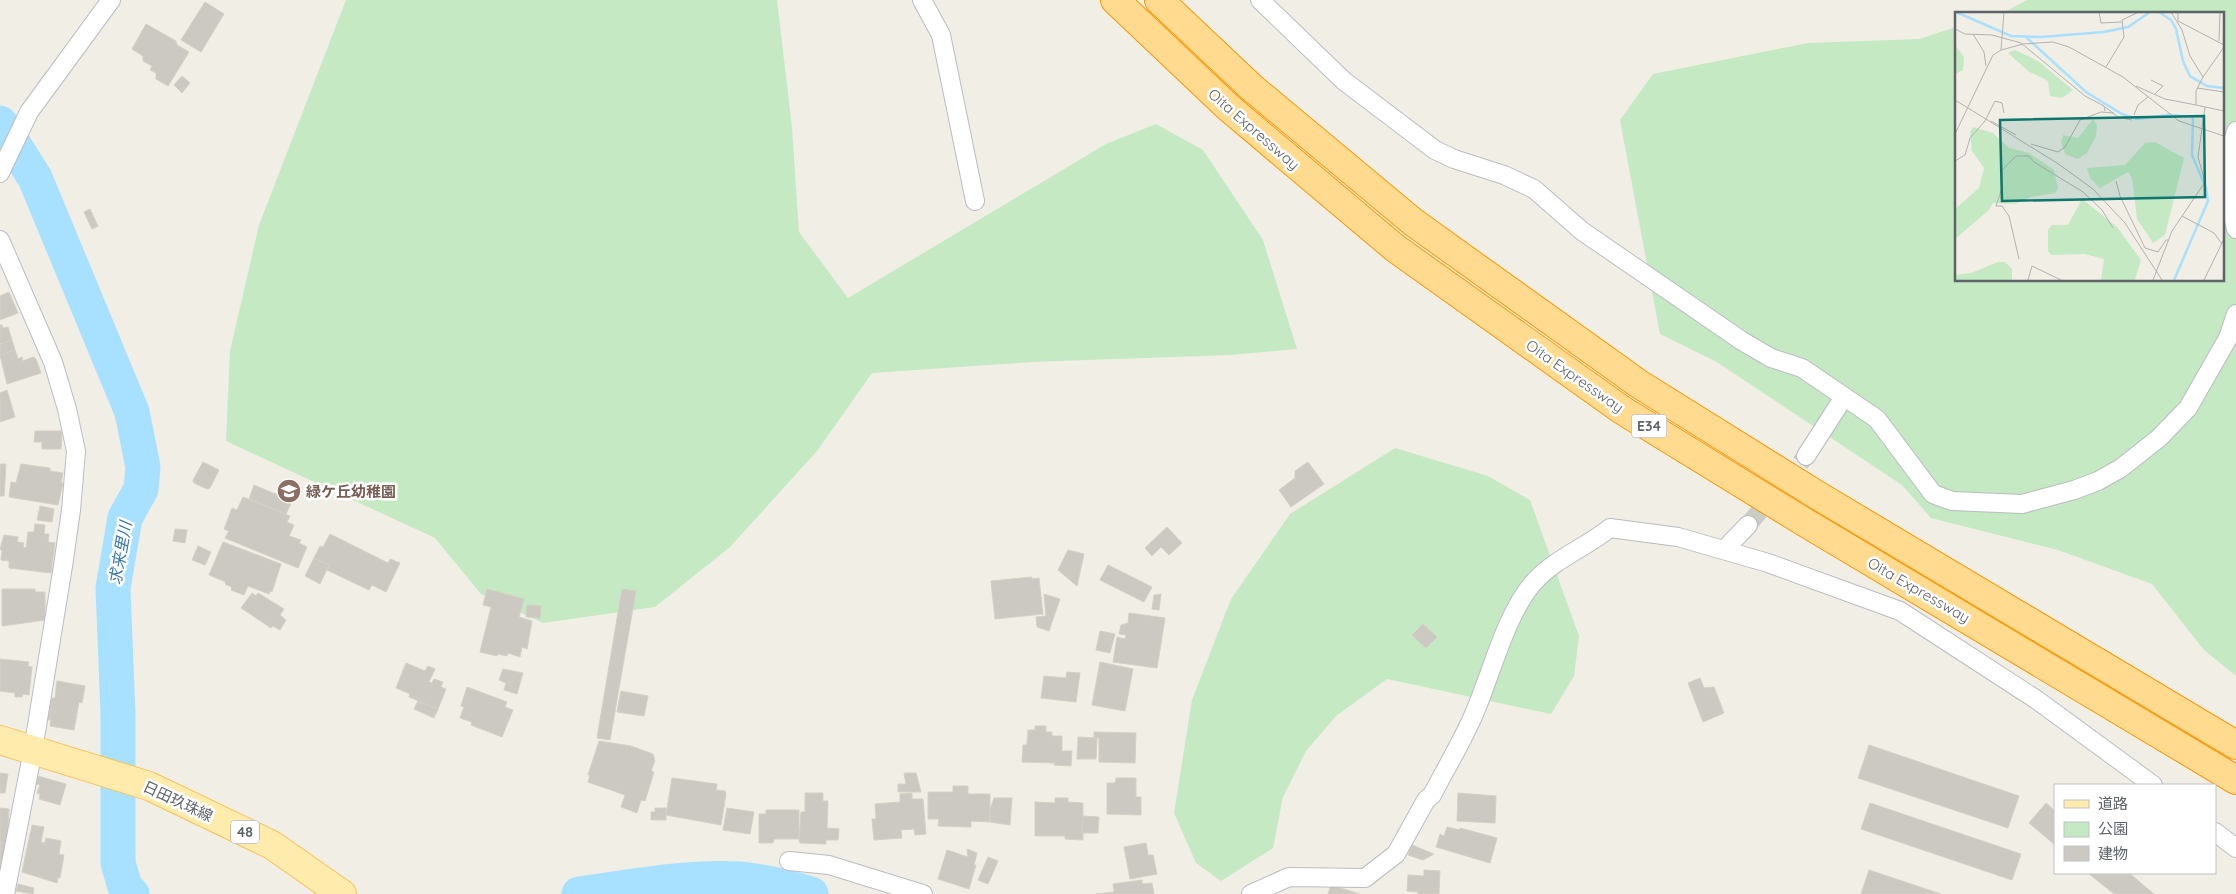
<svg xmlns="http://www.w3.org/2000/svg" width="2236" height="894" font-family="Quicksand,'Noto Sans JP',sans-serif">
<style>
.green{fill:#c5e9c2}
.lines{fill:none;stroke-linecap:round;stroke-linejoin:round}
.river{stroke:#a8e0ff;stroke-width:35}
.building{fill:#ccc9c3;stroke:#d6cfc4}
.street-tunnel{stroke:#cccbc6;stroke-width:18;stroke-dasharray:18 9;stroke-linecap:butt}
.street-casing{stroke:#b9bcc1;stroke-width:20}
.primary-casing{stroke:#fac057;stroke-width:30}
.highway-casing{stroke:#f79800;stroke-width:30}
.street{stroke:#fff;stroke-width:18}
.primary{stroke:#ffecad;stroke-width:28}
.highway{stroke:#ffda8f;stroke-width:28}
.labels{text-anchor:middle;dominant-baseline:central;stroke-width:5;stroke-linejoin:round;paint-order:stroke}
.shield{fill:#fff;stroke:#8e9295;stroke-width:1}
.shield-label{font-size:14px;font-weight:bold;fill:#5e6368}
.street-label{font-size:15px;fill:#5e6368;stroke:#fff}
.education-label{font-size:15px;font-weight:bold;fill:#785e54;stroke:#fff;text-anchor:start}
.water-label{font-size:16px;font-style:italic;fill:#3876a6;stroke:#fff}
.inset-river{fill:none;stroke:#a8e0ff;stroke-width:2.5}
.inset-road{fill:none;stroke:#b2b2b0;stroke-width:1}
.view{fill:#0f766e;fill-opacity:0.15;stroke:#0f766e;stroke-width:2.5}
.inset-edge{fill:none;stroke:#5e6368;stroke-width:2.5}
</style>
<rect width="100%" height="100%" fill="#f1eee6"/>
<g class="green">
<path d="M346 0H777L792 128 799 232 848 298 1106 144 1156 124 1203 150 1263 240 1297 349 1230 355 1031 362 872 373 817 451 730 547 655 607 543 623 481 594 435 538 226 441 230 351 259 225Z"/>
<path d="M2027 0H2236V676L2204 650 2152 584 2058 550 1931 518 1902 485 1715 361 1660 334 1620 120 1653 74 1808 43 1919 39 1956 27V280H2222V14H2001Z"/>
<path d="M1395 448 1488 476 1530 500 1579 636 1574 676 1551 714 1387 679 1336 716 1306 751 1283 797 1273 848 1221 881 1196 863 1174 813 1192 700 1231 599 1290 514Z"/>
</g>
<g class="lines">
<g class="river">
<path d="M0 123 35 178 132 412 143 467 141 489 125 518 113 588 118 714V863L125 887 132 894"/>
<path d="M579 894C631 887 686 876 739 879 764 881 787 887 811 894"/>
</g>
</g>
<g class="building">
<path d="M205 2 224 14 201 52 181 40Z"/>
<path d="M146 24 176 41 177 45 189 52 168 86 156 79V73L150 70 152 66 143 61V56L132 49Z"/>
<path d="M182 76 190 83 182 93 174 85Z"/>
<path d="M90 209 98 226 92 229 84 212Z"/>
<path d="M9 292 18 313 0 320V296Z"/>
<path d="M0 325H2L3 328 8 327 12 340 0 344Z"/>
<path d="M12 340 15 350 0 355V344Z"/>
<path d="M15 350 18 359 22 357 23 361 33 357 36 359 41 373 7 384 0 355Z"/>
<path d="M7 390 15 417 0 422V393Z"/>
<path d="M35 431H62L61 449H42V442H34Z"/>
<path d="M203 462 219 470 210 488 207 489 194 483 193 480Z"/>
<path d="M1308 462 1324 484 1291 507 1279 490 1295 478V471Z"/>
<path d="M0 464H6L4 496H0Z"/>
<path d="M21 464 50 468V471L63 473 61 483H63L58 505 9 497 11 482 16 483Z"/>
<path d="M254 485 292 501 286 514 249 499Z"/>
<path d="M243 497 290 516 287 522 294 525 289 536 301 540 299 543 307 547 298 568 225 538 229 531 224 529 232 508 237 510Z"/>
<path d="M40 506 54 509 52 522 37 520Z"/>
<path d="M35 524 45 525 44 534H49L48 542 55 543 51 573 9 568V561L1 560 2 551 0 549 4 535 18 537 17 542 24 543 23 547 26 548 28 532H34Z"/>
<path d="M1167 527 1182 543 1169 555 1161 547 1152 556 1145 548Z"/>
<path d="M175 529 187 530 185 543 173 541Z"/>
<path d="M330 534 388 563 390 559 400 563 386 592 372 585 369 590 327 570 329 565 314 558 320 546 323 547Z"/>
<path d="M223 542 281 564 272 592 270 591 269 594 248 586 244 595 231 590 232 587 225 584 226 582 209 575Z"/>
<path d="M198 546 211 552 205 565 192 560Z"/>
<path d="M1068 550 1084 554 1077 586 1058 570Z"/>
<path d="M314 558 329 565 320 584 305 576Z"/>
<path d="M1108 565 1152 587 1144 602 1100 580Z"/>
<path d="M1032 577V579L1039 578 1043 614 995 619 991 581Z"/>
<path d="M2 589H35V592H45V620L2 626Z"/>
<path d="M487 589 524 599 519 617 532 621 527 649 522 647 520 657 508 653 507 656 498 654 497 656 480 652 491 607 483 605Z"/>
<path d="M622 589 636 591 610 740 597 738Z"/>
<path d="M252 593 256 596 258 593 284 609 280 615 286 620 280 630 273 626 271 628 241 608Z"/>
<path d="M1044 594 1060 599 1049 631 1037 627 1036 617 1046 616Z"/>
<path d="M1161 594 1159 610 1152 609 1154 595Z"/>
<path d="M527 605 541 606 540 618 526 617Z"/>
<path d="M1129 613 1165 618 1157 668 1113 662 1117 637 1125 639 1126 635 1119 634 1121 625 1128 623Z"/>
<path d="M1423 624 1437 637 1426 648 1412 635Z"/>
<path d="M1100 631 1115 634 1110 653 1096 650Z"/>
<path d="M0 659 29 662 28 666 32 667 29 695 23 694 22 697H15V693L0 691Z"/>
<path d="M1100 662 1133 669 1125 711 1092 705Z"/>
<path d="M406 663 425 671 428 666 435 669 429 682 432 683 434 679 443 682 441 687 446 689 438 709 409 697 410 694 396 688Z"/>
<path d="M503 669 523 673 517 694 504 690 506 683 499 680Z"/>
<path d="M1067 672 1080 673 1076 702 1041 698 1044 676 1066 678Z"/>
<path d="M1700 678 1704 688 1714 687 1724 713 1703 722 1688 683Z"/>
<path d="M57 681 85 686 82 703 79 702 74 730 50 726 51 720H48L52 698H55Z"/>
<path d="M467 687 507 702 505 707 513 710 502 737 471 725 472 722 460 718 464 707 461 706Z"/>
<path d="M621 691 648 696 644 716 617 712Z"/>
<path d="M418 701 438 709 434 718 414 709Z"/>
<path d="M1035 726H1046V732H1052V736H1062V751H1072L1071 766 1054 765 1055 763 1022 762 1023 745H1027L1028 730H1035Z"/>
<path d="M1094 732 1136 733 1135 763 1099 762V738H1094Z"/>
<path d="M1078 737 1097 738 1096 759H1077Z"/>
<path d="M599 741 631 746 653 754 655 761 651 771 654 772 645 801 641 800 637 813 621 807 625 795 588 782 590 775H588Z"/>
<path d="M1869 745 2019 796 2008 828 1858 778Z"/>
<path d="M0 773 8 774 5 793H0Z"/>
<path d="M904 773H916L921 792H898V784H906Z"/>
<path d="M38 776 66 784 60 805 39 799 40 794 37 793 40 785 36 784Z"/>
<path d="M672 778 717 784 716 790 725 791 726 794 721 825 666 815Z"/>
<path d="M1116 778H1136V797H1141V815L1107 814V783H1115Z"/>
<path d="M953 786H968V794H990V822L971 821V827L938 826 939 819H928V792H953Z"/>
<path d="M805 793H823V801H828L827 828 839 829 838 840H826V844L800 843 799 839 801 812H805Z"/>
<path d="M912 793V799H923L926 834 915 835 914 829 901 830 902 838 874 840 872 819H876L875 804 900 802V794Z"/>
<path d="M1458 793 1496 796 1495 823 1457 821Z"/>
<path d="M994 798H1012L1010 825 990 822V810Z"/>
<path d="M1055 798H1068V802L1083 803V840L1065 839V836H1035V802L1055 803Z"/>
<path d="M1870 803 2021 854 2012 880 1861 829Z"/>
<path d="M2046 803 2055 811V845L2029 823Z"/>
<path d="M0 808 9 809 7 844 0 843Z"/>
<path d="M655 808H666V820H651V812H655Z"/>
<path d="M727 808 754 812 750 834 723 830Z"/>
<path d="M766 810H799V839H774L773 843H759V814H766Z"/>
<path d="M1083 816 1099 817 1098 833H1082Z"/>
<path d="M32 825 44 827 41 842 45 843 46 838 61 841 59 854 64 855 60 878 58 877 57 883 22 872Z"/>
<path d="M1447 827 1460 830V828L1497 838 1490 863 1436 847 1440 834 1444 836Z"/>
<path d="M0 843 6 844 3 868H0Z"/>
<path d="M1146 843 1148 855H1153L1157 874 1130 879 1124 847Z"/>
<path d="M1412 845 1434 854 1423 860 1408 855Z"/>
<path d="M967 849 977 853 974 865H976L969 889 938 879 947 850 968 857Z"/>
<path d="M988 857 998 861 988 884 978 880Z"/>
<path d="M1424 870 1440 871 1439 894H1418V892L1407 891 1408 875 1424 876Z"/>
<path d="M1869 870 1941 894H1861Z"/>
<path d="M2088 873H2129L2154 894H2114Z"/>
<path d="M1142 880V884L1152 883 1154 894H1096L1114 892 1113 884Z"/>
<path d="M18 884 34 888 33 894 16 891Z"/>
<path d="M1331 885 1360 894H1328Z"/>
</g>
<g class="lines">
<path class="street-tunnel" d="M1748 525 1806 456"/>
<g class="street-casing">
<g id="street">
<path d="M922 0 941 35 975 201"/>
<path d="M1260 0 1344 81 1435 150 1454 159 1504 175 1534 189 1582 231 1742 341 1771 358 1802 368 1877 419 1933 494 1952 501 2022 504 2074 490 2098 481 2121 468 2159 438 2188 408 2228 338 2236 314"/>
<path d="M2236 131C2226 161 2228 199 2236 229"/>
<path d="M0 173 29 112 111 0"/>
<path d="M0 240 53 362 67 409 76 451 71 510 63 566 33 750 5 894"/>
<path d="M1806 456 1844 397"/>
<path d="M1724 550 1748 525"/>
<path d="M2215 832 2236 848"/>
<path d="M789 861 829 865 923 894"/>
<path d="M1251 894 1289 877 1365 878 1396 854 1426 800 1432 795C1446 768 1462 742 1474 714 1491 675 1505 616 1533 583 1554 559 1585 548 1610 528L1678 537 1768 563 1900 611 2037 700 2153 785"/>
</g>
</g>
<g class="primary-casing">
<path id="primary" d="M0 740 149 786 272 845 342 894"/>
</g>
<g class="highway-casing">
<g id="highway">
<path d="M1115 0 1229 108 1395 248 1622 410 1801 520 2236 780"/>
<path d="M1159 0 1251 87 1413 222 1639 384 1817 495 2236 745"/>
</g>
</g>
<use href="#street" class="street"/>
<use href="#primary" class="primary"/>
<use href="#highway" class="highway"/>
</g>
<defs>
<g id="school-disc" transform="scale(1.25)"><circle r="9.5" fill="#8d6e63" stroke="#fff"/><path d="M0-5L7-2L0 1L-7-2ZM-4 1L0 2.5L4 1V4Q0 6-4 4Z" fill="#fff"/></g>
</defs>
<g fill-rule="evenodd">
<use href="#school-disc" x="289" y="491"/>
</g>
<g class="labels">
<g class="shield">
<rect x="1631.5" y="414.5" width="35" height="23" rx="4"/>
<rect x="231" y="820.5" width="28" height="23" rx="4"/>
</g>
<g class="shield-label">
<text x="1649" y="426">E34</text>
<text x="245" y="832">48</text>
</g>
<g class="street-label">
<text transform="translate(1254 129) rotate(41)">Oita Expressway</text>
<text transform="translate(1575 376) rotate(35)">Oita Expressway</text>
<text transform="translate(1919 590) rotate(30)">Oita Expressway</text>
<text transform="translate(178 801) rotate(25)">日田玖珠線</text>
</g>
<g class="education-label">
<text x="306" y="491">緑ケ丘幼稚園</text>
</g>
<g class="water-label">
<text transform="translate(120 553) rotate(-80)">求来里川</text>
</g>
</g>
<g transform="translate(1955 12)">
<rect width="269" height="269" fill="#f1eee6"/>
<path d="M0 33 9 45 8 58 0 62ZM60 38 83 49 118 78 107 86 95 84 93 69 73 59 53 41ZM138 107 142 113 141 124 132 141 123 147 110 142 106 130 108 123 123 126ZM18 115 38 121 54 136 74 141 99 158 103 177 100 181 76 185 60 192 38 191 34 198 0 227V197L24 176 29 156 17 139 15 120ZM200 130 229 146 210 223 198 231 182 207 177 166 173 160 145 176 135 166 132 156 170 153 190 131ZM127 187 162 215 186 248 180 268H146L149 247 130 242 96 243 93 239V218L97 213H113ZM43 250H50L57 257V268H0V263L16 261Z" fill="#c5e9c2"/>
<path class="inset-river" d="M1 0 56 24 86 25 149 20 173 15 195 0M204 0 216 8 221 17 228 49 235 64 252 74 269 76M71 25 131 80 167 102 182 107 214 103 238 105 237 143 251 176 253 189 219 268"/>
<path class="inset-road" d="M144 0 146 11 167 10M223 0V9L269 33M0 17 10 22 37 23 66 31 130 84 149 94 150 99M18 22 29 40 31 54M264 29 265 0M46 38 49 0M151 55 169 25 167 8 184 0M248 65 269 35M196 68 208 74 200 82M181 74 210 87 241 93V79L248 65 235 44 227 18 216 0M242 76 269 80M0 88 102 151 138 177 170 211 207 268M241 93 269 99M150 95 163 105 177 108M179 103 183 93 193 85M36 109 61 123M0 122 38 43 46 38 68 32 98 30 114 35 168 65 224 109 269 124M76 132 103 140 110 135 125 108 146 100 159 101M0 149 10 143 15 126 30 109 40 89 47 91 49 101M161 169 165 184 190 236 203 240 211 228H214M227 204 259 221 267 232M64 247 54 204 47 194H41L47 176V158L61 144H74L79 150 128 180 147 198 158 216M73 268 77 254 106 268M198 268 217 219 250 170 243 145 250 95M249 268 269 227"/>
<path class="view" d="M249 104 250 185 47 189 45 108Z"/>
<rect width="269" height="269" class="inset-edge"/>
</g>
<rect x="2054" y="784" width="162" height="90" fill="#ffffff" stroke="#bfc1c3"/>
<rect x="2064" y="800" width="25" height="8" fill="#ffecad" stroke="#bfc1c3"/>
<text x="2098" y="809" font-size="15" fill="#5e6368">道路</text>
<rect x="2064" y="822" width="25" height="15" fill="#c5e9c2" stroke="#bfc1c3"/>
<text x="2098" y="834" font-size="15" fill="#5e6368">公園</text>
<rect x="2064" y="846" width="25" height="15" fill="#ccc9c3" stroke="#bfc1c3"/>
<text x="2098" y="859" font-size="15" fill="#5e6368">建物</text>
</svg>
